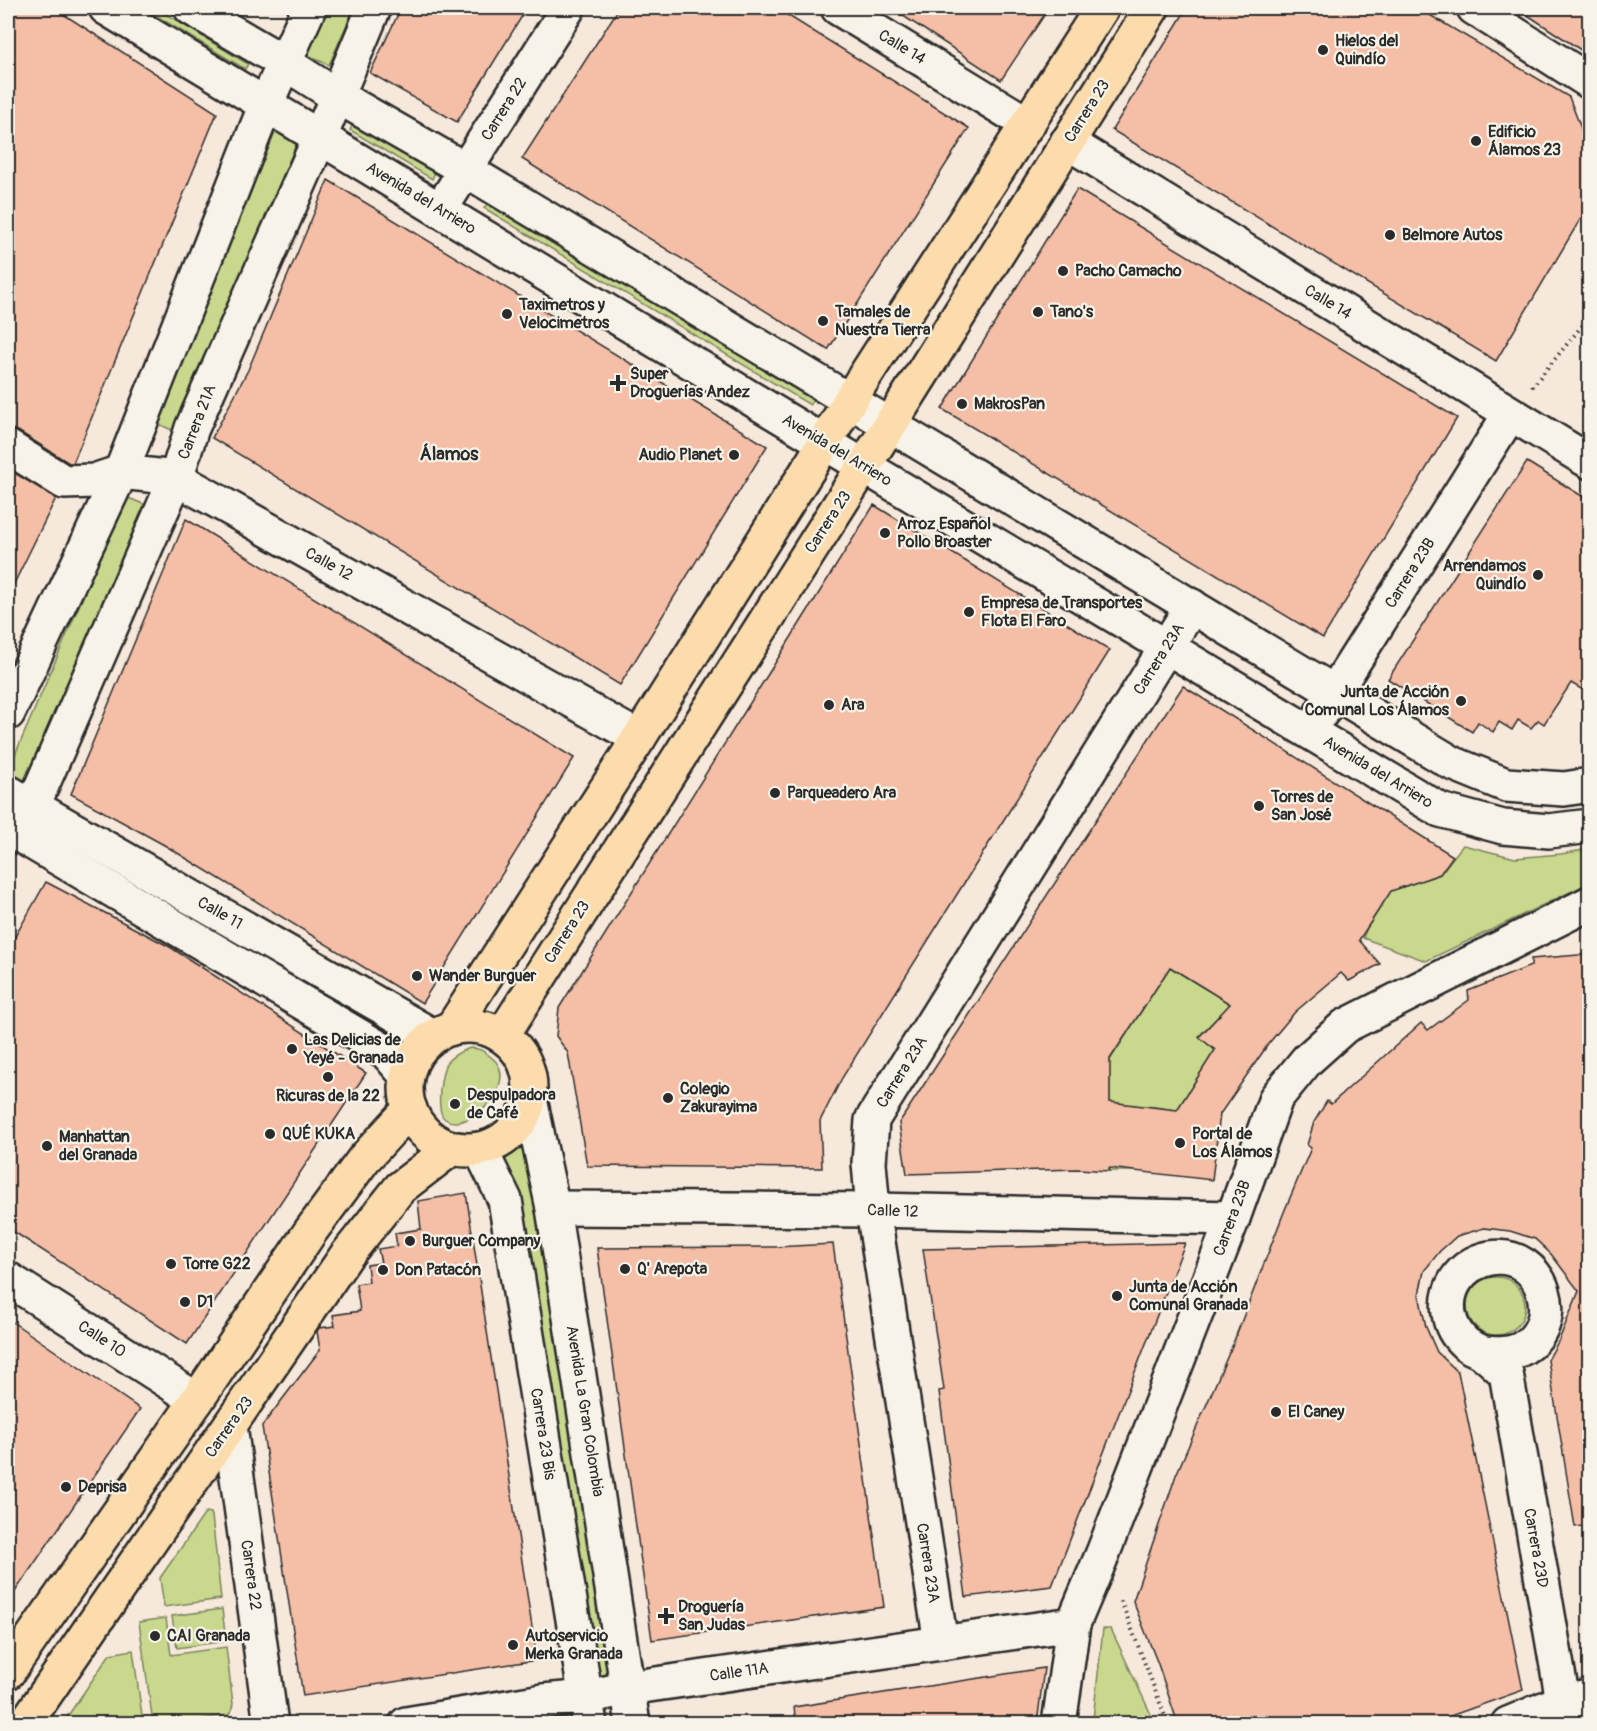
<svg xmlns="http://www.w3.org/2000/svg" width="1597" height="1731" font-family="Pangolin,sans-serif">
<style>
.green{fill:#c8d88d;stroke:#7a825c;stroke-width:1.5}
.building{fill:#f4bea7;stroke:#2b2b2b;stroke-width:1.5;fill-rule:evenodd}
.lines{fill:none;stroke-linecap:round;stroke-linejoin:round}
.minor-casing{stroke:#2b2b2b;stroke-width:38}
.major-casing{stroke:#2b2b2b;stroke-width:38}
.path{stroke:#2b2b2b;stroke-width:4;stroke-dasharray:1.5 4.5;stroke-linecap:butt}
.minor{stroke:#f7f3e8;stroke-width:33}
.major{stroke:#fcdcac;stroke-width:33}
.poi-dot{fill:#2b2b2b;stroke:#f7f3e8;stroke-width:2}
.labels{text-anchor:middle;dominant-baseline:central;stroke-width:4.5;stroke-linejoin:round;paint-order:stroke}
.poi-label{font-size:16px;font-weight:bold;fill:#2b2b2b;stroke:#f7f3e8;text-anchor:start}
.street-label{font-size:16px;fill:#2b2b2b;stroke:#f7f3e8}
.neighbourhood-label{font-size:18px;font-weight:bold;fill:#2b2b2b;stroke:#f7f3e8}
</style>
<rect width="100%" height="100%" fill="#f6e8db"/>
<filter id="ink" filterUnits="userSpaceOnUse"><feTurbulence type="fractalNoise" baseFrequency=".0167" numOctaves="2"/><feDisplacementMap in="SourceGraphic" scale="12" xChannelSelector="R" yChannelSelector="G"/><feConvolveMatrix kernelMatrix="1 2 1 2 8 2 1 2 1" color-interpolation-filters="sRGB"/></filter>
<g filter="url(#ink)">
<g class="green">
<path d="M143 8H156L248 64 245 69Z"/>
<path d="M327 8H354L329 65 306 55Z"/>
<path d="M353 124 435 172 432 179 350 130Z"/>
<path d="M276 131 298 140 174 431 152 421Z"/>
<path d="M488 203 813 399 810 405 484 208Z"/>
<path d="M126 497 148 506 24 790 8 783V771Z"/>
<path d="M1463 845 1515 858 1561 854 1589 849V883L1426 961 1363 938 1367 928 1391 891 1440 874Z"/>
<path d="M1289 945 1199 1036 1215 1050 1177 1110 1147 1106 1139 1171H1109L1110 1078 1099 1077 1170 967 1207 990Z"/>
<path d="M470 1048C480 1048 483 1051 491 1057 523 1081 469 1135 445 1119 435 1112 441 1070 447 1062 453 1055 461 1051 470 1048Z"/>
<path d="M526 1143 613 1678 596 1680 502 1161Z"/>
<circle cx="1496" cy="1306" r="29"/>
<path d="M206 1512 211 1513 212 1516 221 1599 164 1607 160 1578Z"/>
<path d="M222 1609 226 1641 177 1648 172 1616Z"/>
<path d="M166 1618 171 1655 226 1647 233 1704 231 1712 228 1715 177 1723H153L139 1622Z"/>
<path d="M1103 1629H1111L1155 1723H1117L1093 1719Z"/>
<path d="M133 1650 143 1723H63L110 1654Z"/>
</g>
<g class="building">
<path d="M8 8H54L217 113 73 463H69L18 431 8 428Z"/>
<path d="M401 8H527L457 122 370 73Z"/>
<path d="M619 8H776L969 128 828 350 522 159Z"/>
<path d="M891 8H1049L1001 80Z"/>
<path d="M1187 8H1418L1569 97 1590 152V203L1496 361 1112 130Z"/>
<path d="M1517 8H1590V56Z"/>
<path d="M328 180 767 446 620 685 212 438 248 370Z"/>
<path d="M1077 189 1457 418 1323 638 942 409Z"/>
<path d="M1527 462 1590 501V694L1571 683 1544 724 1538 720 1531 728 1518 720 1512 730 1499 722 1493 732 1478 722 1472 732 1388 679Z"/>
<path d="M8 469 56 498 8 596Z"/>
<path d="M874 505 1110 650 842 1078 820 1121 822 1168 587 1166 568 1053 556 1036 559 1008Z"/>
<path d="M186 519 574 758 422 1003 166 846 71 794Z"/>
<path d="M1183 686 1453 856 1440 874 1391 891 1359 940 1380 964 1349 981 1341 973 1295 1012 1269 1043 1220 1114 1212 1180 1109 1168V1171L1078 1169 907 1174 899 1123ZM1170 967 1230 1004 1199 1037 1215 1050 1177 1110 1110 1102V1059Z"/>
<path d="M46 882 170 947 366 1073 187 1344 8 1228V949Z"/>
<path d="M1590 954V1525L1575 1527 1548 1360 1559 1340 1579 1291 1551 1254 1535 1239 1510 1231 1484 1228 1457 1236 1440 1251 1424 1271 1419 1295 1426 1327 1437 1352 1458 1372 1523 1690 1428 1724H1178L1158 1664 1133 1601 1176 1475 1232 1346 1284 1212 1311 1148 1307 1145 1314 1122 1327 1101 1331 1104 1421 1023 1428 1030 1469 1000 1468 991 1531 966V959Z"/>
<path d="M466 1193 537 1660 303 1696 262 1426 320 1350 317 1331 319 1328 335 1326 333 1315 360 1311 356 1284 369 1282 367 1265 381 1263 378 1249 397 1246 395 1233 421 1229 418 1201Z"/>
<path d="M1185 1243 1052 1586 966 1597 939 1391 944 1390 923 1249Z"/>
<path d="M833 1244 884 1607 652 1640 597 1248 774 1247Z"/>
<path d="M8 1319 140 1409 8 1602Z"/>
<path d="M1044 1668 1037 1724H796L794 1707Z"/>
</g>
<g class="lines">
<g class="minor-casing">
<g id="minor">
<path d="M106 8 805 431 1440 810 1503 827 1549 831 1590 826"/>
<path d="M191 8 285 63 337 96 466 170 1452 763 1506 785 1564 789 1590 785"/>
<path d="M838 8 1028 124"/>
<path d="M1474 8 1590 82"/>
<path d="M1067 142 1590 462"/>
<path d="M440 210 568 8"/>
<path d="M8 447 64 482 94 481 121 472 176 478 639 738"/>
<path d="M1322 712 1510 414"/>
<path d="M8 713 121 472 266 104 309 8"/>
<path d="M8 792 433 1036"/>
<path d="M8 821 16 833 386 1052 407 1076"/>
<path d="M16 833 33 806 176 478 192 428 320 137 374 8"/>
<path d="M530 1099 553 1208 633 1724"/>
<path d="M480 1149 505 1200 590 1724"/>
<path d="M553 1208 873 1210 1233 1218"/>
<path d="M8 1279 197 1400"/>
<path d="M1483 1353C1495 1354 1507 1355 1519 1350 1568 1326 1544 1249 1490 1258 1475 1261 1464 1268 1456 1280 1443 1300 1447 1327 1465 1343 1469 1347 1476 1349 1481 1352 1490 1357 1497 1366 1506 1373L1567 1724"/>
<path d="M230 1426 271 1724"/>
<path d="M941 1643 873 1210 869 1163 872 1120 1192 606"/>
<path d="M406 1724 543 1701 587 1697 628 1688 1073 1624"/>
<path d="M1059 1724 1073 1624 1103 1553 1233 1218 1276 1098 1307 1060 1345 1026 1590 903"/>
<path d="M1508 1724 1563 1701 1590 1697"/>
</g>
</g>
<g class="major-casing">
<g id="major">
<circle cx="468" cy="1088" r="62"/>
<path d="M452 1028 639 738 811 465 861 382 1102 8"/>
<path d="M502 1036 864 466 1152 8"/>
<path d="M8 1672 197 1400 310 1232 364 1159 410 1109"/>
<path d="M25 1724 346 1256 400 1188 452 1148"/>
</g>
</g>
<g class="path">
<path d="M1532 387 1590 316"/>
<path d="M1121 1601 1168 1724"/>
</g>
<use href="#minor" class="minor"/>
<use href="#major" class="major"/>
</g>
</g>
<g class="poi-dot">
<circle cx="1323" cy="50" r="6"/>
<circle cx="1476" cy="141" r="6"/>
<circle cx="1390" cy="235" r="6"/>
<circle cx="1063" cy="271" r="6"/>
<circle cx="1038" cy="312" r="6"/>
<circle cx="507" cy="314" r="6"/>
<circle cx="823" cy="321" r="6"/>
<path d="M615 374h6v6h6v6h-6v6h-6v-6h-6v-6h6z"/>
<circle cx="962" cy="404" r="6"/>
<circle cx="734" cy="455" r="6"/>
<circle cx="885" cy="533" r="6"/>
<circle cx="1538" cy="575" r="6"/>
<circle cx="969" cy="612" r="6"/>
<circle cx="1461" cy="701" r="6"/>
<circle cx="829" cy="705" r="6"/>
<circle cx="775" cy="793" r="6"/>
<circle cx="1259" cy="806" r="6"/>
<circle cx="417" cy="976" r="6"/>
<circle cx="292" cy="1049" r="6"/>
<circle cx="328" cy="1077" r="6"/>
<circle cx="668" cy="1098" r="6"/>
<circle cx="455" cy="1104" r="6"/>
<circle cx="270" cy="1134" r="6"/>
<circle cx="1180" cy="1143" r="6"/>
<circle cx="47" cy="1146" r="6"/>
<circle cx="410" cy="1241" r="6"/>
<circle cx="171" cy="1264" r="6"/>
<circle cx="625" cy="1269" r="6"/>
<circle cx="383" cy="1270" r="6"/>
<circle cx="1117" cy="1296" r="6"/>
<circle cx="185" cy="1302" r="6"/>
<circle cx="1276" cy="1412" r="6"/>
<circle cx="66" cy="1487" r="6"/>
<path d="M663 1607h6v6h6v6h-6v6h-6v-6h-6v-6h6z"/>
<circle cx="155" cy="1636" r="6"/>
<circle cx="513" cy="1645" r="6"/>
</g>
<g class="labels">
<g class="poi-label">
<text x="1335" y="41">Hielos del<tspan x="1335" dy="18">Quindío</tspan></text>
<text x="1488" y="132">Edificio<tspan x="1488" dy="18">Álamos 23</tspan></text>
<text x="1402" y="235">Belmore Autos</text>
<text x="1075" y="271">Pacho Camacho</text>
<text x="519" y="305">Taximetros y<tspan x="519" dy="18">Velocimetros</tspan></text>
<text x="835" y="312">Tamales de<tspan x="835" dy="18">Nuestra Tierra</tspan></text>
<text x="1050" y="312">Tano's</text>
<text x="630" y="374">Super<tspan x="630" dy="18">Droguerías Andez</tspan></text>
<text x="974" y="404">MakrosPan</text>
<text x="722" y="455" text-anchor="end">Audio Planet</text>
<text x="897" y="524">Arroz Español<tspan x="897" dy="18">Pollo Broaster</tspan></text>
<text x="1526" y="566" text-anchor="end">Arrendamos<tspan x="1526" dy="18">Quindío</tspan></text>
<text x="981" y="603">Empresa de Transportes<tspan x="981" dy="18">Flota El Faro</tspan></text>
<text x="1449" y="692" text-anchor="end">Junta de Acción<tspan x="1449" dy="18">Comunal Los Álamos</tspan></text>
<text x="841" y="705">Ara</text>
<text x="787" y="793">Parqueadero Ara</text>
<text x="1271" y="797">Torres de<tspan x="1271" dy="18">San José</tspan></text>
<text x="429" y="976">Wander Burguer</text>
<text x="304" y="1040">Las Delicias de<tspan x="304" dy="18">Yeyé - Granada</tspan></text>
<text x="680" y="1089">Colegio<tspan x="680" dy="18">Zakurayima</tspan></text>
<text x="467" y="1095">Despulpadora<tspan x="467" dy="18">de Café</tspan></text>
<text x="328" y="1096" text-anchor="middle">Ricuras de la 22</text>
<text x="282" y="1134">QUÉ KUKA</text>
<text x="1192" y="1134">Portal de<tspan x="1192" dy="18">Los Álamos</tspan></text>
<text x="59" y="1137">Manhattan<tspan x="59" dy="18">del Granada</tspan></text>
<text x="422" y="1241">Burguer Company</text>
<text x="183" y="1264">Torre G22</text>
<text x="637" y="1269">Q' Arepota</text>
<text x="395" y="1270">Don Patacón</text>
<text x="1129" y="1287">Junta de Acción<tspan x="1129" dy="18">Comunal Granada</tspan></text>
<text x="197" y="1302">D1</text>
<text x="1288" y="1412">El Caney</text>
<text x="78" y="1487">Deprisa</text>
<text x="678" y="1607">Droguería<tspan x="678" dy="18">San Judas</tspan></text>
<text x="167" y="1636">CAI Granada</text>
<text x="525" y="1636">Autoservicio<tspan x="525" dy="18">Merka Granada</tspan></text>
</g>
<g class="street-label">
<text transform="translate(902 47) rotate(31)">Calle 14</text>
<text transform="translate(504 109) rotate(-58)">Carrera 22</text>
<text transform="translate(1087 111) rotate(-58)">Carrera 23</text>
<text transform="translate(421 198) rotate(31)">Avenida del Arriero</text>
<text transform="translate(1328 302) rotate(31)">Calle 14</text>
<text transform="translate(197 422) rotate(-69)">Carrera 21A</text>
<text transform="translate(837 450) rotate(31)">Avenida del Arriero</text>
<text transform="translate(828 522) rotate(-57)">Carrera 23</text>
<text transform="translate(329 564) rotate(29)">Calle 12</text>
<text transform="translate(1410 573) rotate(-58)">Carrera 23B</text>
<text transform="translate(1159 659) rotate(-58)">Carrera 23A</text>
<text transform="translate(1378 772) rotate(31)">Avenida del Arriero</text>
<text transform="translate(220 913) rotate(30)">Calle 11</text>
<text transform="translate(567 932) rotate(-58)">Carrera 23</text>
<text transform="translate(902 1072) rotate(-58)">Carrera 23A</text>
<text transform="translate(893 1211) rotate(2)">Calle 12</text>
<text transform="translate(1232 1218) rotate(-70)">Carrera 23B</text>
<text transform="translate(102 1339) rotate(33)">Calle 10</text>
<text transform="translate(585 1411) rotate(81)">Avenida La Gran Colombia</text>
<text transform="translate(229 1427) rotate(-55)">Carrera 23</text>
<text transform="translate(543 1434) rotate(81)">Carrera 23 Bis</text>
<text transform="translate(1536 1548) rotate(80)">Carrera 23D</text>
<text transform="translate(928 1563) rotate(81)">Carrera 23A</text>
<text transform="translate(251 1575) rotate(82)">Carrera 22</text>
<text transform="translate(739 1672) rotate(-8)">Calle 11A</text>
</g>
<g class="neighbourhood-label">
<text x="449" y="454">Álamos</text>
</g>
</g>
<rect width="1597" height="1731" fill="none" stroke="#f7f3e8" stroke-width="30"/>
<rect x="15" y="15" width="1567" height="1701" fill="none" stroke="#2b2b2b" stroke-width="2" filter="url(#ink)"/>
</svg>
